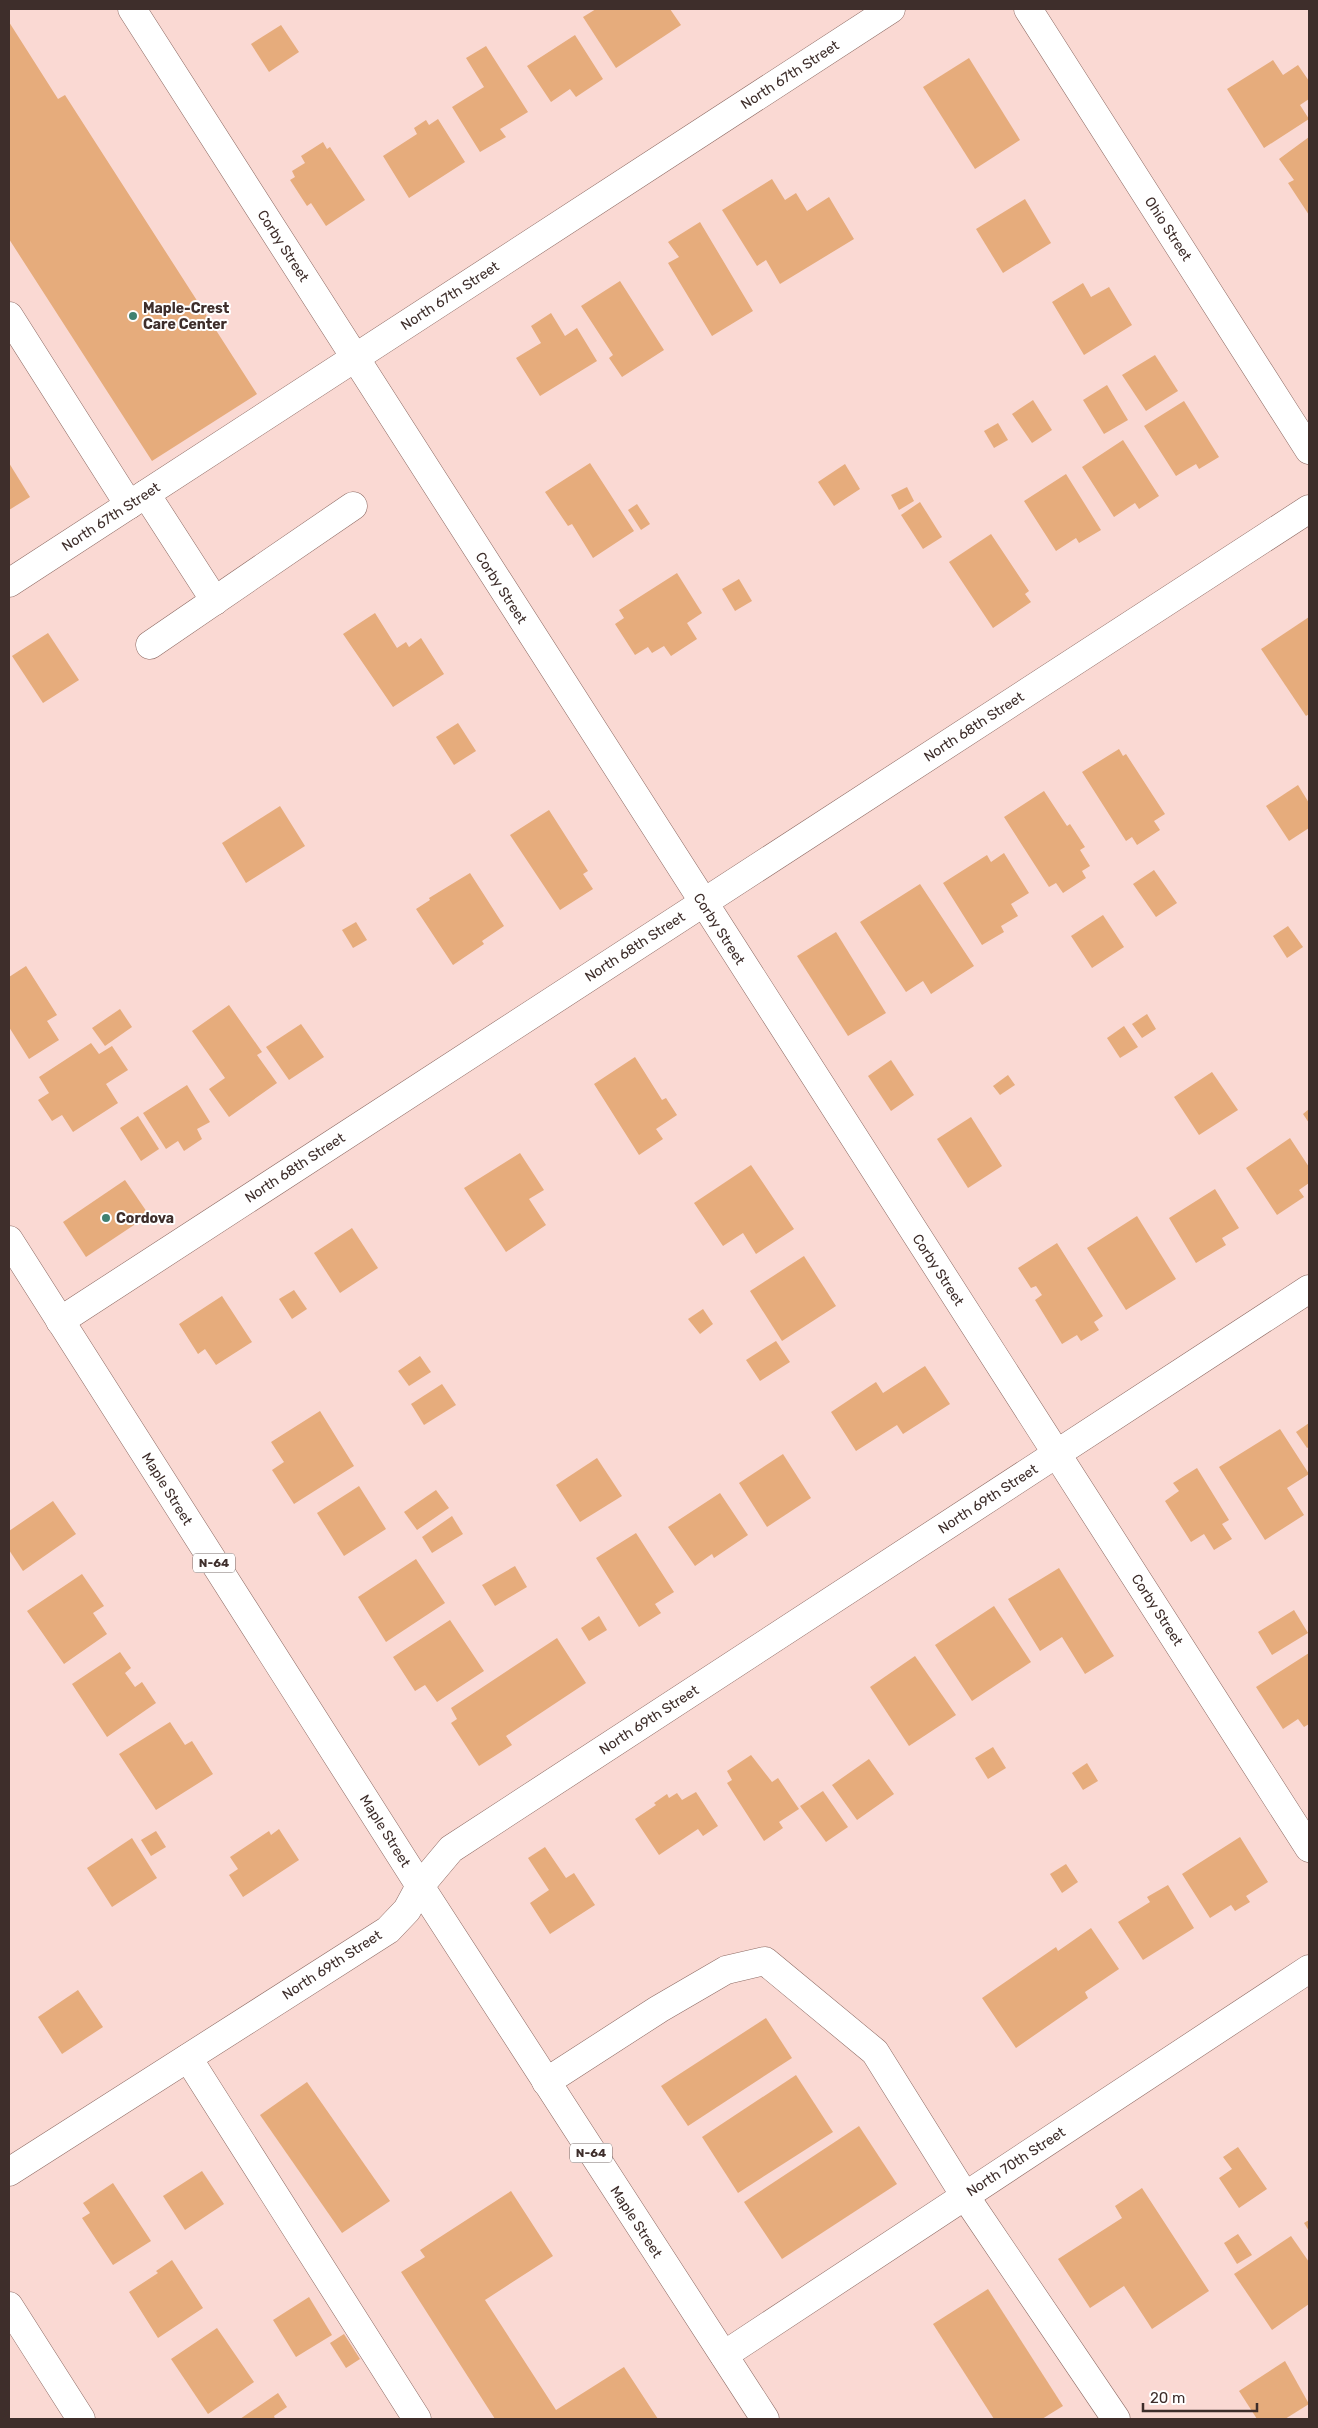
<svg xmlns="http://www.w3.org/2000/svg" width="1318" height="2428" font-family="Rubik,sans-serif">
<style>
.building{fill:#e6ac7c}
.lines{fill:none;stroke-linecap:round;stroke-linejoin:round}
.minor-casing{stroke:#8d6a63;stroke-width:29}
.major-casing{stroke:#8d6a63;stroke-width:29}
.minor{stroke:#fff;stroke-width:28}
.major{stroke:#fff;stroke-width:28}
.poi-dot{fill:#408171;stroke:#fff;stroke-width:2}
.labels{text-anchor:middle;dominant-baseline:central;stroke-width:4;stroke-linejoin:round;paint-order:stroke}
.shield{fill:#fff;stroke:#786d6b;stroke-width:1}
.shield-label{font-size:12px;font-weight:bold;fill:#3e2e2b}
.street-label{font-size:14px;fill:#3e2e2b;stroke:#fff}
.poi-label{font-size:14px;font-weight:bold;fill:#3e2e2b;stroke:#fff;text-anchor:start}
</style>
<rect width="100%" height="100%" fill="#fad9d3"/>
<g class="building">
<path d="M596 9H670L681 25 616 68 583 17Z"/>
<path d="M9 22 58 99 65 95 257 394 152 461 9 239Z"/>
<path d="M281 25 299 52 269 72 251 44Z"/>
<path d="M575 35 603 79 576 97 570 89 551 102 527 66Z"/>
<path d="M486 46 528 112 500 129 506 137 480 152 452 107 484 87 466 58Z"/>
<path d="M969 58 1020 140 975 169 923 87Z"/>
<path d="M1273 60 1283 75 1298 65 1309 81V99L1300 105 1309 119 1264 148 1227 89Z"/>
<path d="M438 119 465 162 409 198 383 156 417 134 414 128 426 120 429 125Z"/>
<path d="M1309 137V215L1288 183 1294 180 1279 159Z"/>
<path d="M323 142 327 149 330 147 365 200 326 226 311 203 307 206 290 180 295 177 292 171 305 163 301 156Z"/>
<path d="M772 179 785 200 796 193 807 211 829 197 854 239 780 284 766 260 757 266 722 210Z"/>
<path d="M1025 199 1051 243 1003 273 976 229Z"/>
<path d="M700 222 753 311 712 336 668 263 679 257 668 242Z"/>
<path d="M620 281 664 350 622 377 609 358 613 355 581 306Z"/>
<path d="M1083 283 1091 297 1109 287 1132 325 1084 355 1052 302Z"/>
<path d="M551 313 565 336 577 328 597 361 540 396 516 358 541 343 531 326Z"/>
<path d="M1155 355 1178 391 1146 411 1122 375Z"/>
<path d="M1107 385 1128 420 1104 434 1083 400Z"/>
<path d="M1033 400 1052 430 1032 443 1012 414Z"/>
<path d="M1184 401 1219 457 1199 469 1196 464 1176 476 1144 426Z"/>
<path d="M998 423 1008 440 994 448 984 431Z"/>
<path d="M1123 440 1159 496 1139 509 1135 503 1114 517 1082 467Z"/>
<path d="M9 463 30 497 9 510Z"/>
<path d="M590 463 634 531 593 558 572 524 568 526 545 492Z"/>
<path d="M845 464 860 489 834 506 818 482Z"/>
<path d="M1066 474 1101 530 1079 543 1076 538 1056 551 1024 501Z"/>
<path d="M907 487 914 501 899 510 891 495Z"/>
<path d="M920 502 942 537 923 549 901 515Z"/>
<path d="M637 504 650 524 641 530 628 510Z"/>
<path d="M991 534 1029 591 1025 594 1031 602 993 628 949 562Z"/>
<path d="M677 573 702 613 687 623 697 639 671 656 664 646 652 653 648 647 635 655 615 624 624 618 619 610Z"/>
<path d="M739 579 752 601 735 611 722 589Z"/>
<path d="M375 613 397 648 406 642 409 647 421 638 444 674 393 707 343 634Z"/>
<path d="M1309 617V714L1306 716 1261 649Z"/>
<path d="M48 633 79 680 43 703 12 656Z"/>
<path d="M458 723 476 751 454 765 436 737Z"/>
<path d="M1119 749 1123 756 1126 754 1165 814 1154 821 1160 830 1137 845 1132 837 1126 841 1082 772Z"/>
<path d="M1298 785 1309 803V828L1289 841 1266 806Z"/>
<path d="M1044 791 1067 826 1070 824 1085 847 1080 850 1090 866 1082 871 1086 878 1063 893 1056 883 1049 887 1004 817Z"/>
<path d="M280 806 305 846 246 883 222 843Z"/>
<path d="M549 810 588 871 583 874 593 889 560 910 510 835Z"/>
<path d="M1004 853 1029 893 1011 904 1018 916 1001 926 1004 932 982 945 943 883 987 855 991 862Z"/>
<path d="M1154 870 1177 903 1156 917 1133 884Z"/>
<path d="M470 873 504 926 482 941 484 944 453 965 416 909 430 900 429 898Z"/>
<path d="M920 884 974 966 931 994 923 981 906 992 860 922Z"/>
<path d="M1103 915 1124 947 1092 968 1071 936Z"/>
<path d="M356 922 367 940 353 948 342 930Z"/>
<path d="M1288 926 1303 947 1287 958 1273 936Z"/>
<path d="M836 932 886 1013 848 1036 797 956Z"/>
<path d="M26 966 57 1015 47 1021 59 1040 29 1059 9 1027V977Z"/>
<path d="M229 1005 262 1052 257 1055 277 1083 229 1117 209 1089 225 1078 192 1031Z"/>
<path d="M120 1009 132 1027 105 1046 92 1028Z"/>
<path d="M1147 1014 1156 1029 1142 1038 1132 1024Z"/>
<path d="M301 1024 324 1057 289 1080 266 1047Z"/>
<path d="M1124 1026 1138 1047 1120 1058 1107 1038Z"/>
<path d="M91 1043 99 1054 112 1046 128 1070 106 1084 118 1103 73 1132 62 1115 52 1121 38 1100 49 1093 39 1077Z"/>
<path d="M635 1057 662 1100 666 1098 677 1115 656 1129 663 1139 639 1155 594 1084Z"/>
<path d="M891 1060 914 1095 891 1111 868 1076Z"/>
<path d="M1212 1072 1238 1110 1199 1135 1174 1097Z"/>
<path d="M1008 1075 1015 1085 1000 1095 993 1086Z"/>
<path d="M187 1085 210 1122 197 1129 202 1139 184 1151 178 1141 166 1149 143 1113Z"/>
<path d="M1309 1109V1123L1303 1114Z"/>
<path d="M138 1116 159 1149 141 1161 120 1128Z"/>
<path d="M971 1117 1002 1166 968 1188 937 1139Z"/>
<path d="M1290 1138 1309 1167V1183L1299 1190 1304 1197 1277 1215 1246 1168Z"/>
<path d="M520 1153 544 1190 529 1199 546 1225 506 1252 464 1188Z"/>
<path d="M751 1165 794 1229 756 1254 743 1233 723 1246 694 1203Z"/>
<path d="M125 1180 149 1215 86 1257 63 1222Z"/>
<path d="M1215 1189 1239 1228 1222 1238 1226 1245 1196 1263 1169 1218Z"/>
<path d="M1137 1216 1176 1279 1126 1310 1087 1248Z"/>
<path d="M352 1228 378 1268 340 1293 314 1253Z"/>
<path d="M1057 1243 1103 1316 1094 1322 1099 1330 1081 1341 1077 1335 1062 1344 1035 1300 1042 1295 1036 1286 1031 1288 1018 1268Z"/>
<path d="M804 1256 836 1306 782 1341 750 1291Z"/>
<path d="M294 1290 307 1309 292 1319 279 1299Z"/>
<path d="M222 1296 252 1342 216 1365 205 1349 198 1354 179 1324Z"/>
<path d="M703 1309 713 1324 700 1334 688 1319Z"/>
<path d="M776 1341 790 1362 760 1381 746 1360Z"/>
<path d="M420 1356 431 1372 409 1386 398 1371Z"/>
<path d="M925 1366 950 1404 903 1434 897 1425 856 1451 831 1412 876 1382 883 1393Z"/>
<path d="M442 1384 456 1405 424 1425 411 1404Z"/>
<path d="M320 1411 354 1466 294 1504 272 1470 284 1462 271 1442Z"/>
<path d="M1309 1423V1447L1307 1448 1296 1432Z"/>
<path d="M1280 1429 1309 1474 1287 1488 1304 1515 1265 1540 1219 1467Z"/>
<path d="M783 1454 811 1498 767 1527 739 1483Z"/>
<path d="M597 1458 622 1496 580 1522 556 1485Z"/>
<path d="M1197 1468 1229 1520 1222 1524 1232 1539 1214 1550 1204 1534 1191 1542 1165 1501 1179 1491 1173 1483Z"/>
<path d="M359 1486 386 1529 344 1556 317 1513Z"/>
<path d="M436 1490 449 1508 417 1530 404 1512Z"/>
<path d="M720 1493 748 1535 714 1558 712 1554 695 1566 668 1527Z"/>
<path d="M53 1501 76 1534 23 1571 9 1550V1531Z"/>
<path d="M452 1516 463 1534 432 1553 422 1537Z"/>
<path d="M636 1533 674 1592 655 1604 661 1613 639 1627 596 1558Z"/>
<path d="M416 1559 445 1603 386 1642 358 1597Z"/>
<path d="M515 1566 527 1587 495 1606 482 1585Z"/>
<path d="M1059 1568 1114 1656 1085 1674 1062 1637 1040 1651 1008 1599Z"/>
<path d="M82 1574 104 1606 93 1613 107 1634 64 1664 27 1611Z"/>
<path d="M994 1606 1031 1662 972 1701 935 1645Z"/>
<path d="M1294 1610 1308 1633 1272 1655 1258 1632Z"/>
<path d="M599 1616 607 1630 589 1641 581 1628Z"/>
<path d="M450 1620 484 1671 437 1702 425 1685 415 1691 393 1657Z"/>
<path d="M557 1638 586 1683 506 1736 512 1745 479 1766 451 1723 457 1719 451 1708Z"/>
<path d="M120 1652 131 1668 125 1673 135 1687 142 1682 156 1703 107 1737 72 1684Z"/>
<path d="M1309 1653V1724L1304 1727 1298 1719 1283 1729 1256 1687Z"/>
<path d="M915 1656 956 1715 909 1746 870 1687Z"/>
<path d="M170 1722 185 1745 192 1741 213 1774 156 1810 119 1754Z"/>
<path d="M993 1747 1006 1768 988 1779 975 1758Z"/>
<path d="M751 1755 772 1782 778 1778 799 1809 779 1822 783 1828 764 1841 727 1783 732 1780 727 1771Z"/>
<path d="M869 1759 894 1794 857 1820 832 1785Z"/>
<path d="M1087 1763 1098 1781 1083 1790 1072 1773Z"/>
<path d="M823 1791 848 1827 826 1842 800 1806Z"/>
<path d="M696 1792 718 1826 703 1836 698 1829 659 1855 635 1819 656 1805 654 1803 667 1794 669 1798 677 1793 682 1800Z"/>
<path d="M279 1829 299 1860 243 1897 229 1875 238 1869 230 1857 269 1831 271 1835Z"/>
<path d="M156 1831 166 1847 151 1856 141 1840Z"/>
<path d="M1240 1837 1268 1882 1246 1896 1250 1902 1235 1911 1231 1905 1210 1918 1182 1874Z"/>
<path d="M132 1838 157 1878 112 1907 87 1868Z"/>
<path d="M545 1847 566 1878 574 1873 595 1905 550 1934 530 1903 549 1890 528 1858Z"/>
<path d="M1066 1864 1078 1882 1062 1893 1050 1874Z"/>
<path d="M1168 1885 1194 1928 1143 1960 1118 1922 1150 1902 1147 1897Z"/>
<path d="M1091 1928 1119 1969 1085 1992 1088 1998 1016 2048 982 1998 1056 1947 1058 1951Z"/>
<path d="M78 1990 103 2027 62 2054 38 2017Z"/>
<path d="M766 2018 792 2058 688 2126 661 2086Z"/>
<path d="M796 2075 833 2132 738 2193 702 2137Z"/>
<path d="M307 2082 390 2201 342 2233 260 2115Z"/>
<path d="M859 2126 897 2184 782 2259 744 2202Z"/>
<path d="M1238 2147 1267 2189 1239 2208 1219 2178 1232 2169 1223 2157Z"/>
<path d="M202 2171 224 2204 185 2230 163 2196Z"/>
<path d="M113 2183 151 2241 113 2265 82 2218 90 2213 83 2203Z"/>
<path d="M1142 2188 1209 2291 1152 2329 1124 2286 1090 2308 1058 2259 1122 2218 1115 2206Z"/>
<path d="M511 2191 553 2256 485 2300 556 2410 624 2367 658 2419H495L401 2272 425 2257 420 2250Z"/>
<path d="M1309 2220V2231L1304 2223Z"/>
<path d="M1238 2234 1252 2255 1237 2264 1224 2243Z"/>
<path d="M1291 2236 1309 2262V2304L1272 2330 1234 2274Z"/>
<path d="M172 2260 203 2308 158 2338 129 2292 158 2273 156 2271Z"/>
<path d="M988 2289 1063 2406 1042 2419H994L933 2324Z"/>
<path d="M309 2297 332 2335 296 2357 273 2320Z"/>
<path d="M217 2328 254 2382 208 2414 171 2359Z"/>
<path d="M344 2334 360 2359 346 2368 330 2343Z"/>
<path d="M1285 2361 1309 2404 1285 2419H1257L1239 2391Z"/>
<path d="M278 2393 287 2407 274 2416 275 2419H240Z"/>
</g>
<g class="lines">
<g class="minor-casing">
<g id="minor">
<path d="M132 9 1309 1848"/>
<path d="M1028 9 1309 450"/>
<path d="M9 316 129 505"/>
<path d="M146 494 215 601"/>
<path d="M9 583 891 9"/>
<path d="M150 645 353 506"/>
<path d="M60 1321 1309 509"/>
<path d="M188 2058 417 2419"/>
<path d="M546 2082 659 2009 726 1970 765 1961 875 2052 965 2196 1116 2419"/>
<path d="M9 2172 388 1930 407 1910 420 1886 451 1849 1309 1289"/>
<path d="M9 2306 81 2419"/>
<path d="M724 2355 1309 1969"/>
</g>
</g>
<g class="major-casing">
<path id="major" d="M9 1240 420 1886 765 2419"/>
</g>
<use href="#minor" class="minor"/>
<use href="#major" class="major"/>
</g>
<g class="poi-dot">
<circle cx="133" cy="316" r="5"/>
<circle cx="106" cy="1218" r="5"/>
</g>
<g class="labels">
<g class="shield">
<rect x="193" y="1553.5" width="42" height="19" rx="4"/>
<rect x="570" y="2143.5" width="42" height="19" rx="4"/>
</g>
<g class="shield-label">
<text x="214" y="1563">N-64</text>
<text x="591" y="2153">N-64</text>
</g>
<g class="street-label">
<text transform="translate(790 75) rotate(-33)">North 67th Street</text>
<text transform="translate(1168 229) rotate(57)">Ohio Street</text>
<text transform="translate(283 246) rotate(57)">Corby Street</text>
<text transform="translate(450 296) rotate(-33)">North 67th Street</text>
<text transform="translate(111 517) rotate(-33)">North 67th Street</text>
<text transform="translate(501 588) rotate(57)">Corby Street</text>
<text transform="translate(974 727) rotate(-33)">North 68th Street</text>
<text transform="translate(719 929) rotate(57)">Corby Street</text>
<text transform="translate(635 947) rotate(-33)">North 68th Street</text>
<text transform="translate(295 1168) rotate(-33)">North 68th Street</text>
<text transform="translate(938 1270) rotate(57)">Corby Street</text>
<text transform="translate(167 1489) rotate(58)">Maple Street</text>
<text transform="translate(988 1499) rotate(-33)">North 69th Street</text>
<text transform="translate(1157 1610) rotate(57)">Corby Street</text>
<text transform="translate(649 1720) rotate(-33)">North 69th Street</text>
<text transform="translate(385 1831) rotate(58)">Maple Street</text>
<text transform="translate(332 1965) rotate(-33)">North 69th Street</text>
<text transform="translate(1016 2162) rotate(-33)">North 70th Street</text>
<text transform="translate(636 2222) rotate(57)">Maple Street</text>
</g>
<g class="poi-label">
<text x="143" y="308">Maple-Crest<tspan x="143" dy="16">Care Center</tspan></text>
<text x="116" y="1218">Cordova</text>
</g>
</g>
<rect width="1318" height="2428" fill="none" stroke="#3e2e2b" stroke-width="20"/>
<path d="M1143 2403v8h114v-8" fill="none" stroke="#3e2e2b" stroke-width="2.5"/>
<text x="1150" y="2403" font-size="15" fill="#3e2e2b" stroke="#ffffff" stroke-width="4" paint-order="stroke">20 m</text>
</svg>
